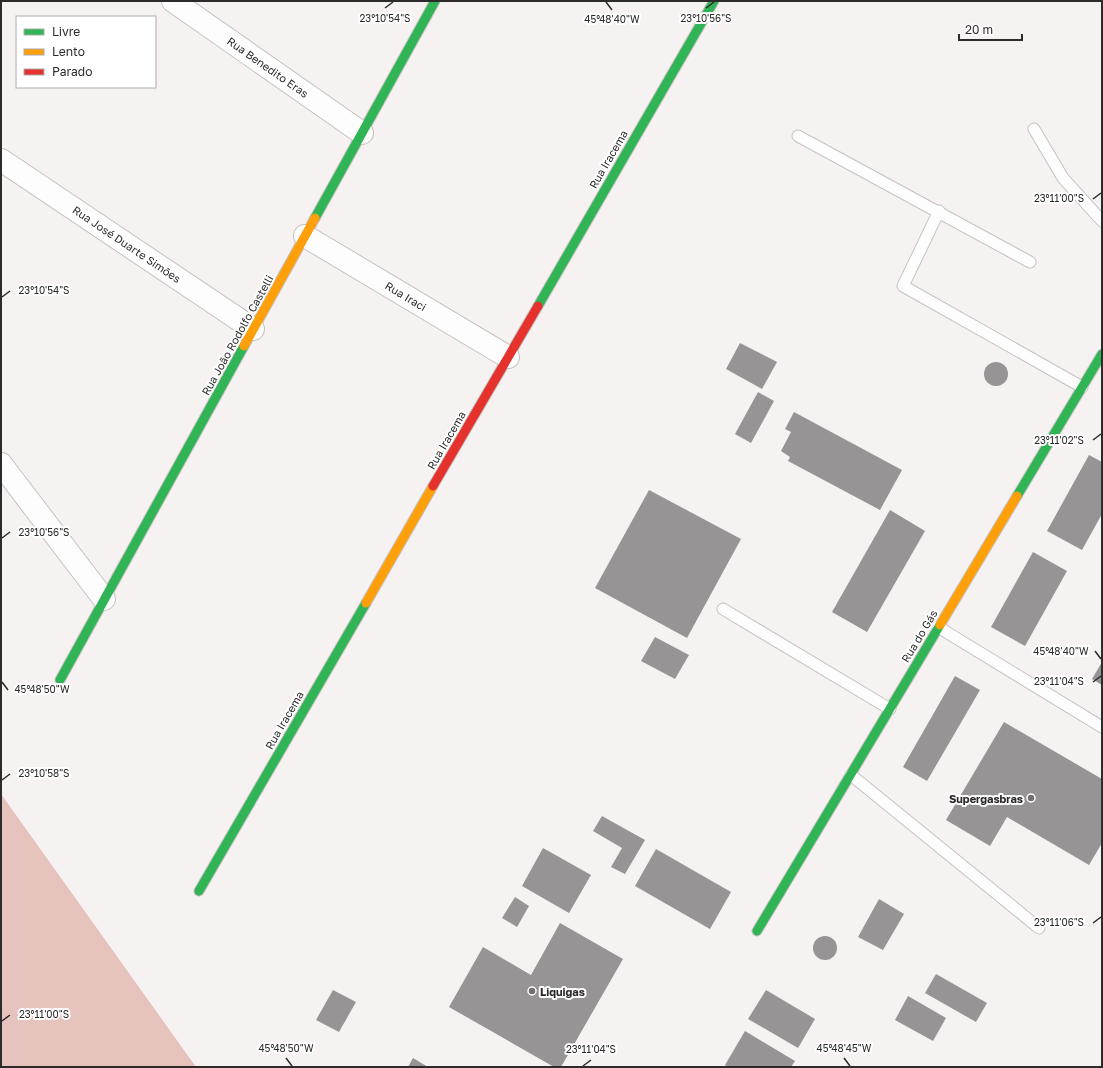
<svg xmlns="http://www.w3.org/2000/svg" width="1103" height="1068" font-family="'Golos Text',sans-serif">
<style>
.forest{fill:#e7c3be}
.building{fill:#969495}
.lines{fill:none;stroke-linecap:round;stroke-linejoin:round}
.lane-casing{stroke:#c4c2c1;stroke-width:13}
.street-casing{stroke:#c4c2c1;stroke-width:24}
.fast-casing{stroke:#c4c2c1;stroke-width:11}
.slow-casing{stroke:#c4c2c1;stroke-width:11}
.jam-casing{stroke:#c4c2c1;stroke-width:11}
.lane{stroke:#fefdfd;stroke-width:11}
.street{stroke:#fefdfd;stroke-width:22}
.fast{stroke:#30b455;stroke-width:9}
.slow{stroke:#ff9f0a;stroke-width:9}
.jam{stroke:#e5322d;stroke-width:9}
.ticks{fill:none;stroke:#2c2a2a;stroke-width:1.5}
.poi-dot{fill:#737070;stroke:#fff;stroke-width:1.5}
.labels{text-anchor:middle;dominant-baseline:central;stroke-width:4;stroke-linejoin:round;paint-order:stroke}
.street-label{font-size:11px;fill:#2c2a2a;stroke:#fff}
.poi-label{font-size:11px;font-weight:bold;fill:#2c2a2a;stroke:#fff;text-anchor:end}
.ticks-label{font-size:10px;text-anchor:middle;fill:#2c2a2a;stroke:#fff;stroke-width:4;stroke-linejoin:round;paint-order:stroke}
</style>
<rect width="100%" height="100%" fill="#f6f2f1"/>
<path class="forest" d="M1 794 196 1067H1Z"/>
<g class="building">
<path d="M740 343 777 362 762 389 726 369Z"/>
<circle cx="996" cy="374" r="12"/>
<path d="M758 392 774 401 751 443 735 434Z"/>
<path d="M794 412 902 470 880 510 788 461 790 457 781 451 791 432 785 429Z"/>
<path d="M1089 455 1102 462V514L1082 550 1047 531Z"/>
<path d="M649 490 741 539 687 638 595 588Z"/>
<path d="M890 510 925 531 867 632 832 612Z"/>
<path d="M1033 552 1067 571 1025 646 991 627Z"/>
<path d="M655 637 689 655 675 679 641 661Z"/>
<path d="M1102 662V685L1092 679Z"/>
<path d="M955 676 980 690 927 781 903 767Z"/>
<path d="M1004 722 1102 779V843L1089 865 1007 817 990 846 946 820Z"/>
<path d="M602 816 645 840 625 874 611 867 622 848 593 831Z"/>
<path d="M543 848 591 875 569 913 522 886Z"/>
<path d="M656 849 731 892 710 929 635 886Z"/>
<path d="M515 897 529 906 517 927 502 918Z"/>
<path d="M879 899 904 914 883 950 858 937Z"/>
<path d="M560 923 623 959 561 1067H554L449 1007 483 947 531 975Z"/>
<circle cx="825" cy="948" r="12"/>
<path d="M936 974 987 1003 976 1022 925 993Z"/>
<path d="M333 990 356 1002 339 1032 316 1020Z"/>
<path d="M766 990 815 1019 798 1048 748 1019Z"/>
<path d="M908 996 946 1018 933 1041 895 1020Z"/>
<path d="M745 1031 795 1061 791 1067H728L725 1065Z"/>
<path d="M413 1058 428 1067H408Z"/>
</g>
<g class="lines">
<g class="lane-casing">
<g id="lane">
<path d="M1034 129 1063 178 1102 221"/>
<path d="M798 136 1030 262"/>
<path d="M939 211 903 286 1082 387"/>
<path d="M723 609 890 709"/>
<path d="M938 627 1102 727"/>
<path d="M851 775 1039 928"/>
</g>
</g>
<g class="street-casing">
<g id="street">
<path d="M173 1 362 133"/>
<path d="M1 160 253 329"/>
<path d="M305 236 508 357"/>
<path d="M1 464 104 599"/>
</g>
</g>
<g class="fast-casing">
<g id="fast">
<path d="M315 218 435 1"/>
<path d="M538 306 714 1"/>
<path d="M1017 496 1102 354"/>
<path d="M60 680 244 346"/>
<path d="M199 891 366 603"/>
<path d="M757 931 940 625"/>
</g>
</g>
<g class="slow-casing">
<g id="slow">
<path d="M244 346 315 218"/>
<path d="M366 603 433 486"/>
<path d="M940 625 1017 496"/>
</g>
</g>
<g class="jam-casing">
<path id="jam" d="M433 486 538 306"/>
</g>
<use href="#lane" class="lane"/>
<use href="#street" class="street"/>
<use href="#fast" class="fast"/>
<use href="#slow" class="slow"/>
<use href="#jam" class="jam"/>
</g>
<path class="ticks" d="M606 2 612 10M385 8 393 2M706 8 714 2M1093 199 1101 193M2 297 10 291M1093 440 1101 434M2 538 10 532M1095 651 1101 659M2 682 8 690M1093 682 1101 676M2 780 10 774M1093 923 1101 917M2 1021 10 1015M286 1058 292 1066M844 1058 850 1066M583 1066 591 1060"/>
<g class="poi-dot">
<circle cx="1031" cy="798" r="4"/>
<circle cx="532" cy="991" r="4"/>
</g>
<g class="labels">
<g class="street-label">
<text transform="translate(268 67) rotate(35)">Rua Benedito Eras</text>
<text transform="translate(608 159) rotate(-60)">Rua Iracema</text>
<text transform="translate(127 244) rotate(34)">Rua José Duarte Simões</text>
<text transform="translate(406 296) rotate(31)">Rua Iraci</text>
<text transform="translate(237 335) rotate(-61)">Rua João Rodolfo Castelli</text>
<text transform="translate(446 440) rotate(-60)">Rua Iracema</text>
<text transform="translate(919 636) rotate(-59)">Rua do Gás</text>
<text transform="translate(284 720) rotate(-60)">Rua Iracema</text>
</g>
<g class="poi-label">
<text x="1023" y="798">Supergasbras</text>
<text x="540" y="991" text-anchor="start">Liquigas</text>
</g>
</g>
<g class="ticks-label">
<text x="385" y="22">23°10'54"S</text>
<text x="706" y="22">23°10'56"S</text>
<text x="612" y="23">45°48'40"W</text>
<text x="1059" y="202">23°11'00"S</text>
<text x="44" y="294">23°10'54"S</text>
<text x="1059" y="444">23°11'02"S</text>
<text x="44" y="536">23°10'56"S</text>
<text x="1061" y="655">45°48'40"W</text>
<text x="1059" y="685">23°11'04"S</text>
<text x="42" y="693">45°48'50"W</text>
<text x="44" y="777">23°10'58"S</text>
<text x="1059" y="926">23°11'06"S</text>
<text x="44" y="1018">23°11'00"S</text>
<text x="286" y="1052">45°48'50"W</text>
<text x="844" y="1052">45°48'45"W</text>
<text x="591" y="1053">23°11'04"S</text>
</g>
<rect width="1103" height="1068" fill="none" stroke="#2c2a2a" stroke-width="4"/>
<rect x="16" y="16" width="140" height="72" fill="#ffffff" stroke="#abaaaa"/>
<rect x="24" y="29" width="20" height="6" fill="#30b455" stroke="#abaaaa"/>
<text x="52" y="36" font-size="12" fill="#2c2a2a">Livre</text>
<rect x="24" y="49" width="20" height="6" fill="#ff9f0a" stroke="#abaaaa"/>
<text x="52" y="56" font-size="12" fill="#2c2a2a">Lento</text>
<rect x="24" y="69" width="20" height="6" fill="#e5322d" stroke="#abaaaa"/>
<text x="52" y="76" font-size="12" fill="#2c2a2a">Parado</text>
<path d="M959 34v6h63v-6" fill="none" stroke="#2c2a2a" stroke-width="2"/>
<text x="965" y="34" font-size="12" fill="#2c2a2a" stroke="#ffffff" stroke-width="3" paint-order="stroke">20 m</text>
</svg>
